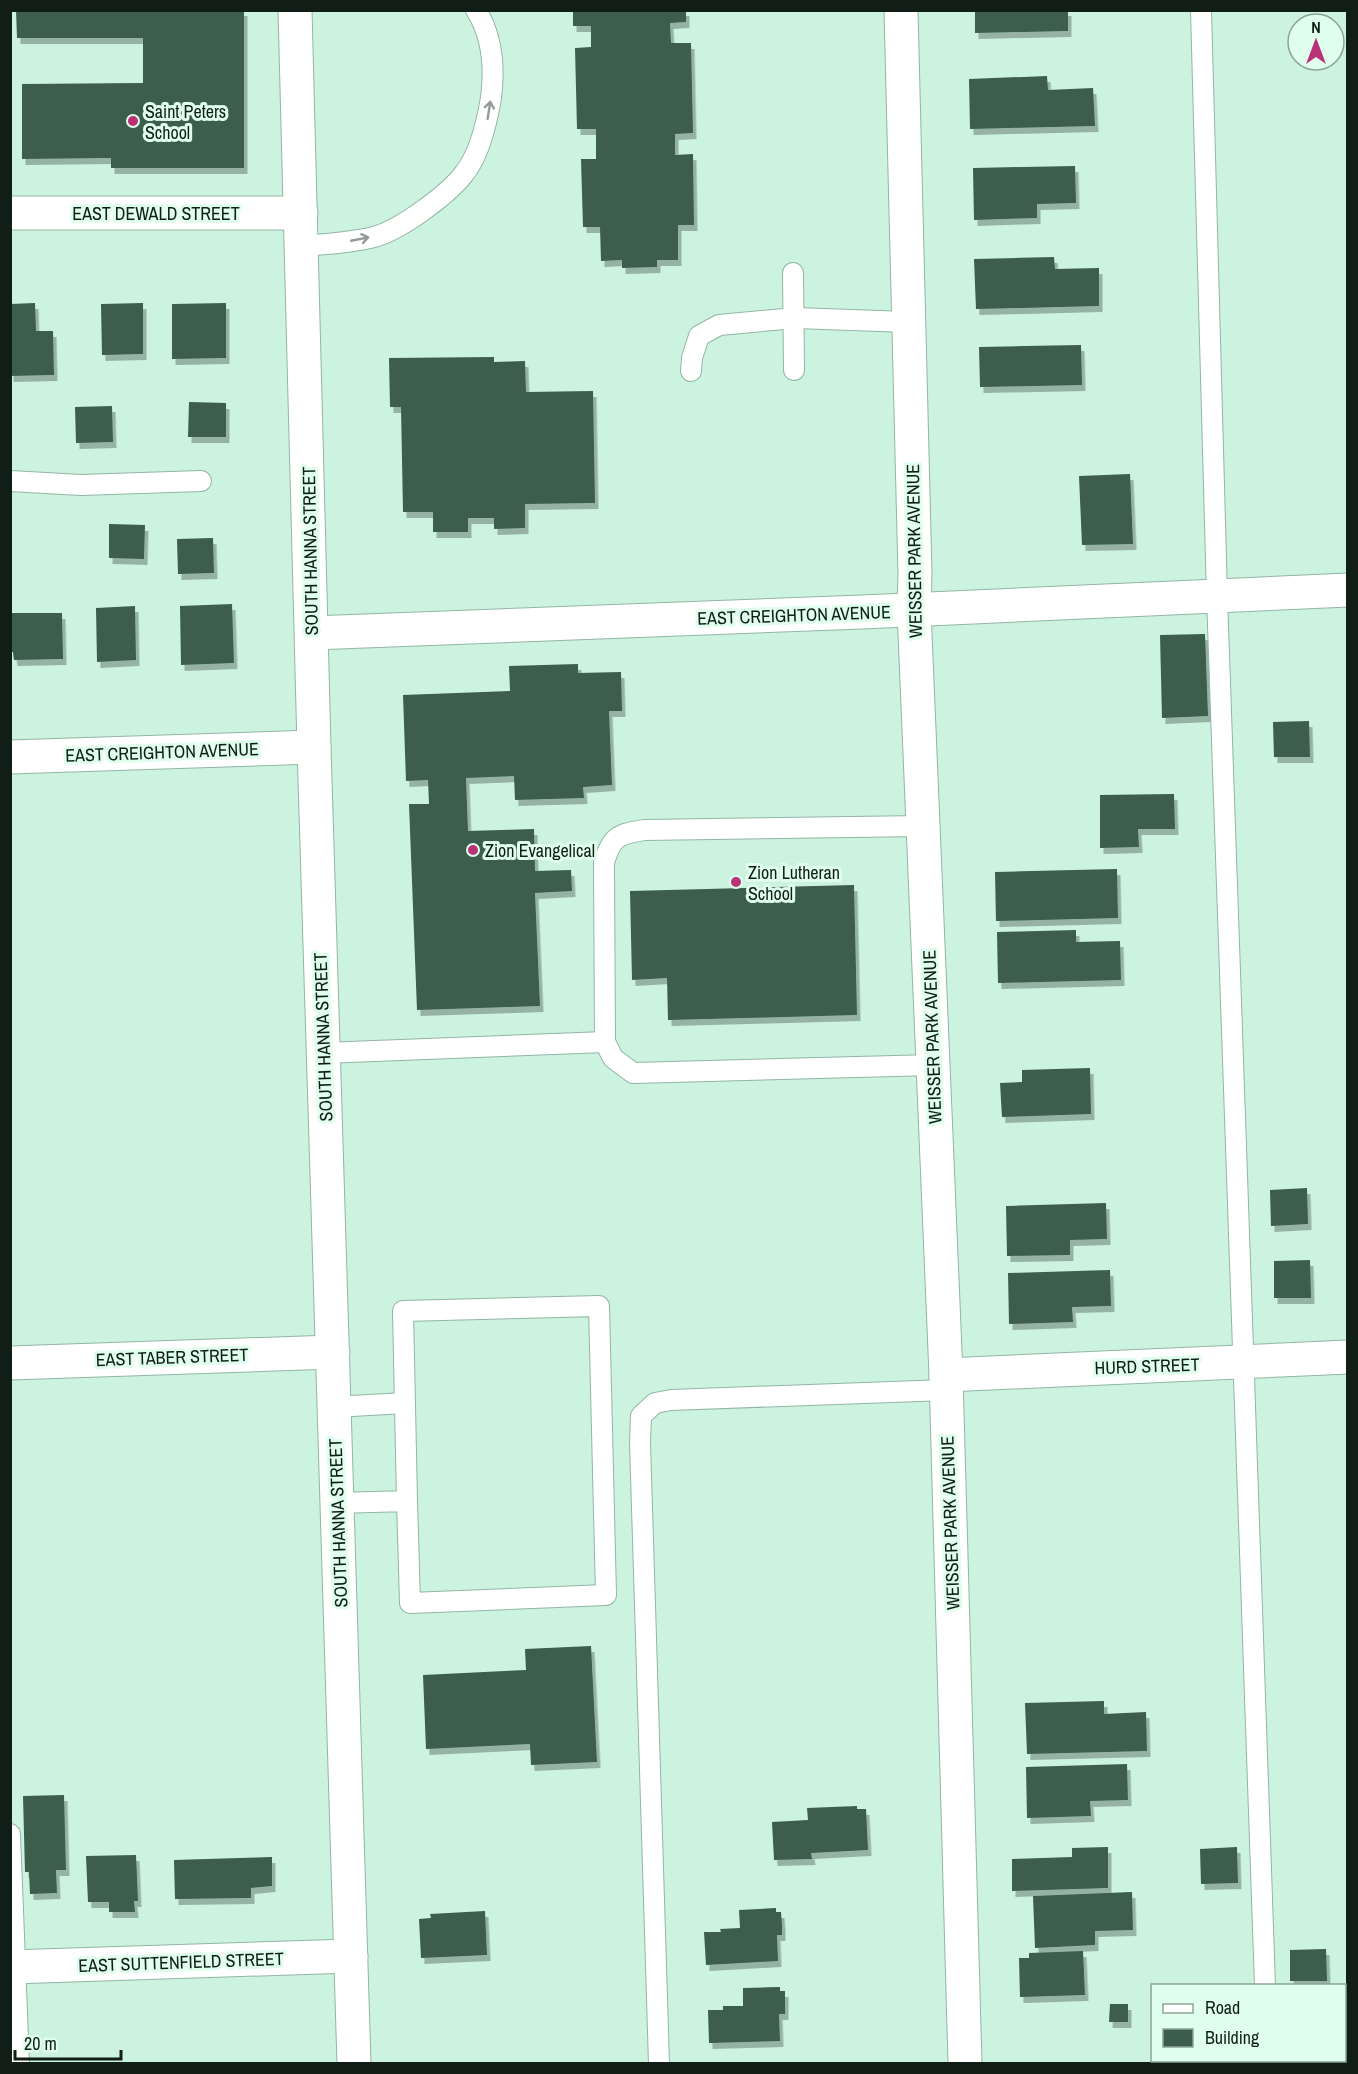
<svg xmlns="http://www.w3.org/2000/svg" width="1358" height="2074" font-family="'Archivo Narrow',sans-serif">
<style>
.building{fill:#3c5d4d;filter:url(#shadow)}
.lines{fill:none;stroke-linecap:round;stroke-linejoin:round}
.service-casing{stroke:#92b6a4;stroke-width:22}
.minor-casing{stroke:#92b6a4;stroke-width:35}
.tertiary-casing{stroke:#92b6a4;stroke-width:35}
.service{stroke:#fff;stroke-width:20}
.minor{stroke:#fff;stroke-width:33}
.tertiary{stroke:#fff;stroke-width:33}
.oneway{stroke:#939a97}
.poi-dot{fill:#b83275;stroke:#dffeee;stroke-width:2}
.labels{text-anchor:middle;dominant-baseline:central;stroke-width:6;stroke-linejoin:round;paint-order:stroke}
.poi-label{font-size:18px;fill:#101e17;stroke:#dffeee;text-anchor:start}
.street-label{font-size:18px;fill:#101e17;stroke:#dffeee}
</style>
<defs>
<filter id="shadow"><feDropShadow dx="3.5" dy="6" stdDeviation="0" flood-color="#0004"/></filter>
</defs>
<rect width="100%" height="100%" fill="#ccf3df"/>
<g class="building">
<path d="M16 10H244V168H111V158L22 159V84L143 83V38H17Z"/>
<path d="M573 10H686V22L670 23 671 43H691L693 133 675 134V155L693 154 694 225H678V260H657V267L622 268V260L601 261 600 227H583L581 159H596V129H577L575 48 591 47V26H573Z"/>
<path d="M975 10H1068V31L975 33Z"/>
<path d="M1047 76 1048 90 1093 88 1095 126 970 129 969 79Z"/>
<path d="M1075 166 1076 203 1037 204V218L974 220 973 168Z"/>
<path d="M1054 257 1055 269 1099 268V306L976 309 974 259Z"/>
<path d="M35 303 36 331H53L54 375 10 376V304Z"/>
<path d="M143 303V354L102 355 101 304Z"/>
<path d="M226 303V358L172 359V304Z"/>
<path d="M1081 345 1082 385 980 387 979 347Z"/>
<path d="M494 357V362L525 361 526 392 593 391 595 503 525 504V528L494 529V518H468V532H433V512H403L401 407H390L389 358Z"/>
<path d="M189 402 226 403V437H188Z"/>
<path d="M112 406 113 442 76 443 75 407Z"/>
<path d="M1130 474 1133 544 1082 545 1079 476Z"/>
<path d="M109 524 145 525 144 559 109 558Z"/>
<path d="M213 538 214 573 178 574 177 539Z"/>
<path d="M232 604 234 663 181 665 180 606Z"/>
<path d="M135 606 136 660 97 662 96 608Z"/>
<path d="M10 613H62L63 659 14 660 13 652H10Z"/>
<path d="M1205 634 1208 716 1162 718 1160 635Z"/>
<path d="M578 664V673L621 672 622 711H609L612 785 583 787 584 798 515 800 514 776 466 778 468 831 534 829 535 871 571 870 572 891 535 893 540 1006 417 1010 409 804H429L428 780 406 781 403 695 510 691 509 666Z"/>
<path d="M1309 721 1310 757H1274L1273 722Z"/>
<path d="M1174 794 1175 829H1138L1139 847 1100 848V795Z"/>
<path d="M1117 869 1118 918 996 921 995 872Z"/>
<path d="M854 885 857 1015 668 1020 667 978 632 980 630 891Z"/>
<path d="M1076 930V942L1120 941 1121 980 998 983 997 932Z"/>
<path d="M1090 1068 1091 1114 1002 1117 1000 1083 1022 1082V1070Z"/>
<path d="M1307 1188 1308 1224 1271 1226 1270 1190Z"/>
<path d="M1106 1203 1107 1239 1070 1240V1255L1007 1256 1006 1206Z"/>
<path d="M1310 1260 1311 1298H1274V1261Z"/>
<path d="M1110 1270 1111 1306 1072 1307 1073 1322 1009 1324 1008 1273Z"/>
<path d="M591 1646 597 1762 531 1765 530 1744 426 1749 423 1675 526 1670 525 1649Z"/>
<path d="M1104 1701V1714L1146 1712 1147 1751 1027 1754 1025 1703Z"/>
<path d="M1127 1764 1128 1800 1090 1801 1091 1816 1027 1818 1026 1767Z"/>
<path d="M64 1795 66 1870H56L57 1893 30 1894 29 1872H25L23 1796Z"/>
<path d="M857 1806V1809H866L868 1850 811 1853 812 1859 774 1860 772 1822 808 1820 807 1808Z"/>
<path d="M1108 1847V1888L1012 1891V1859L1072 1857V1848Z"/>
<path d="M1237 1847 1238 1883 1201 1884 1200 1849Z"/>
<path d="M136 1855 138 1901H134L135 1912H109V1902H88L86 1856Z"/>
<path d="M272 1857V1886L251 1888V1898L175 1899 174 1860Z"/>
<path d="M1132 1892 1133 1930 1095 1931V1945L1035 1948 1033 1896Z"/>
<path d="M776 1908V1912H781L782 1925V1935H777L778 1961 706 1965 704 1932H721L720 1929 740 1928 739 1910Z"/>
<path d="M485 1911 487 1955 421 1958 419 1919 431 1918 430 1914Z"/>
<path d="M1326 1949 1327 1981H1290V1950Z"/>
<path d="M1083 1951 1085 1995 1020 1997 1019 1958H1029V1953Z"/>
<path d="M780 1987V1991H785V2014H779L780 2041 709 2043 708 2010H723V2006H743V1988Z"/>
<path d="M1110 2004H1128V2022H1109Z"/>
<rect x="1286" y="2060" width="35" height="4"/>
</g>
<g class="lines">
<g class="service-casing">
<g id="service">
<path d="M1201 10 1217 596 1265 1986"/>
<path d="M302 246C326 244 350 243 374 237 400 230 446 196 463 175 479 156 487 122 491 98 495 67 493 37 476 10"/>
<path d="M793 273 794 370"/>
<path d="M691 371 692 358 699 336 719 325 795 318 908 322"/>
<path d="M10 481 81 485 201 481"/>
<path d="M923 826 644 830C618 834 611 837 604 863L605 1042 613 1058 633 1073 933 1065"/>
<path d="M323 1053 605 1042"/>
<path d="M334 1407 405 1403"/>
<path d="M337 1503 407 1501 403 1311 599 1306 606 1595 410 1603 407 1501"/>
<path d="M10 1834 19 2064"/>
<path d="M1268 2060V2064"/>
<path d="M659 2064 640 1442 641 1416 655 1403 671 1400 946 1390"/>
</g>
</g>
<g class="minor-casing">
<g id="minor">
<path d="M901 10 915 574 914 610 946 1375 965 2064"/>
<path d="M10 213H301"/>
<path d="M312 633 862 612 1348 590"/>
<path d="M10 757 314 747"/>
<path d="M10 1363 333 1352"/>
<path d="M946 1375 1348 1357"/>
<path d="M10 1967 351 1956"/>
</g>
</g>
<g class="tertiary-casing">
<path id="tertiary" d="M295 10 314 747 354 2064"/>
</g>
<use href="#service" class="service"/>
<use href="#minor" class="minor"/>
<use href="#tertiary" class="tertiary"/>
</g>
<defs><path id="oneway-shaft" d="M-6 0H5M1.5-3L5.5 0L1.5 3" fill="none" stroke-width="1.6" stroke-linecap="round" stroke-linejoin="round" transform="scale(1.5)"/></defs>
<g class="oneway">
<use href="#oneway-shaft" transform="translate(489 110) rotate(-81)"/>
<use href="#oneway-shaft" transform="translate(360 239) rotate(-11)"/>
</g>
<g class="poi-dot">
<circle cx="133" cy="121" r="6"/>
<circle cx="473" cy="850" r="6"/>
<circle cx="736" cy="882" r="6"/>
</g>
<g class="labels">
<g class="poi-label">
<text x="145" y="111">Saint Peters<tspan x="145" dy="21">School</tspan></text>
<text x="485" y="850">Zion Evangelical</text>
<text x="748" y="872">Zion Lutheran<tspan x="748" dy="21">School</tspan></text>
</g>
<g class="street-label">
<text x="156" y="213">EAST DEWALD STREET</text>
<text transform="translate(310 551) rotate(-91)">SOUTH HANNA STREET</text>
<text transform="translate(914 551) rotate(-91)">WEISSER PARK AVENUE</text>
<text transform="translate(794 615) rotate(-2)">EAST CREIGHTON AVENUE</text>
<text transform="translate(162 752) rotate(-2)">EAST CREIGHTON AVENUE</text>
<text transform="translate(323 1037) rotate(-92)">SOUTH HANNA STREET</text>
<text transform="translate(932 1037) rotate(-92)">WEISSER PARK AVENUE</text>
<text transform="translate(172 1357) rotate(-2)">EAST TABER STREET</text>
<text transform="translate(1147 1366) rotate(-2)">HURD STREET</text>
<text transform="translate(338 1523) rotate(-92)">SOUTH HANNA STREET</text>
<text transform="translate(950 1523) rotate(-92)">WEISSER PARK AVENUE</text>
<text transform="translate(181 1962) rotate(-2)">EAST SUTTENFIELD STREET</text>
</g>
</g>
<rect width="1358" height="2074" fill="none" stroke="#101e17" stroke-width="24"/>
<rect x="1151" y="1984" width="195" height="78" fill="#dffeee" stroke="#8ca498" stroke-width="1.5"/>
<rect x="1163" y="2004" width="30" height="9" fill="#ffffff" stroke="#8ca498" stroke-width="1.5"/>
<text x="1205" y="2014" font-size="18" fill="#101e17">Road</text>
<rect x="1163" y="2029" width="30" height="18" fill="#3c5d4d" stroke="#8ca498" stroke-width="1.5"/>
<text x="1205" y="2044" font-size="18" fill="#101e17">Building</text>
<g transform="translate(1316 42)"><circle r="28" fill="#dffeee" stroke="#8ca498" stroke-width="1.5"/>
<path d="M0-4.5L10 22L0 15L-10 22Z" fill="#b83275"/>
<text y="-9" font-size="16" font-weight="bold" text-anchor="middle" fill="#101e17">N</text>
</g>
<path d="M15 2050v9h106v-9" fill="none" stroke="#101e17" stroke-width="3"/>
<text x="24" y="2050" font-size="18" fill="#101e17" stroke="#dffeee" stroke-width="4.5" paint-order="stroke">20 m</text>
</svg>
